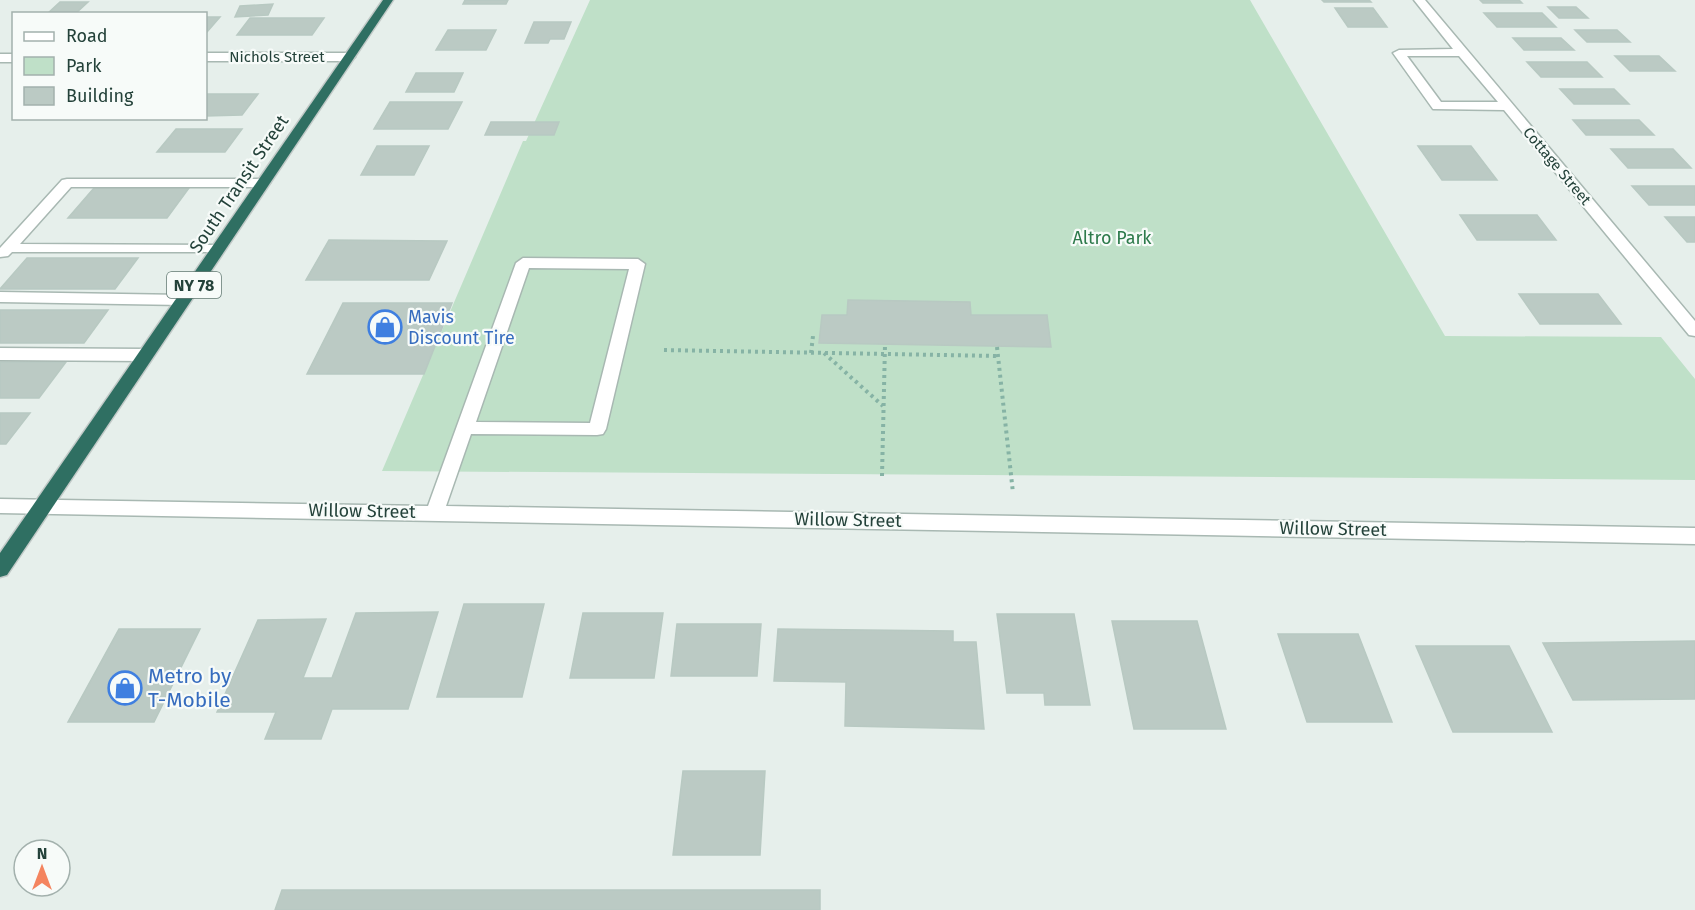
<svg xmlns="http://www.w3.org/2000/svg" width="1695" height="910" font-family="'Fira Sans',sans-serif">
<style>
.green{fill:#bfe0c8}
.building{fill:#bbcac4;stroke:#b8c9c2;stroke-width:1.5}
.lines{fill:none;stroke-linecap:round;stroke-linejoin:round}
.minor-casing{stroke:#a8b8b2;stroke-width:3}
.highway-casing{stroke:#c2cac8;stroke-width:3}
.path{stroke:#86b3a5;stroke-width:4;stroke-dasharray:3 4;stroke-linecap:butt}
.minor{fill:#fff;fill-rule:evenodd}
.highway{fill:#2f6f62;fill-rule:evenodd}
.labels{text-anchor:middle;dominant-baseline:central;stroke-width:4.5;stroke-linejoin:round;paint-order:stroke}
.far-street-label{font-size:15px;fill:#24423a;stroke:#f7fbf9}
.shield{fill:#f7fbf9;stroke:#637a73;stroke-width:1.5}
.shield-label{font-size:16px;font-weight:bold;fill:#24423a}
.street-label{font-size:18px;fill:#24423a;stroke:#f7fbf9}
.park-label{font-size:18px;fill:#2d7a4b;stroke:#f7fbf9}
.shop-label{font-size:18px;fill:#366cbe;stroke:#f7fbf9;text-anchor:start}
.near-shop-label{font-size:21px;fill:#366cbe;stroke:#f7fbf9;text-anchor:start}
</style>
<rect width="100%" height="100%" fill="#e6efeb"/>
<path class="green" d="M590 0H1250L1445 336 1661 337 1695 379V480L382 471 523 141H526Z"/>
<g class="building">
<path d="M465 0H508L506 4H463Z"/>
<path d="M1322 0H1369L1371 2H1324Z"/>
<path d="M1480 0H1519L1522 3H1483Z"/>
<path d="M60 2H88L75 14H47Z"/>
<path d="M273 4 268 15 235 17 240 6Z"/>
<path d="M1548 7H1576L1588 18H1559Z"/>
<path d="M1335 8H1373L1387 27H1348Z"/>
<path d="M1484 13H1542L1556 27H1497Z"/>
<path d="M206 17H220L207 32H206Z"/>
<path d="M250 18H324L312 35H237Z"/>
<path d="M534 22H571L564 39H550L548 43H525Z"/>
<path d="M448 30H496L486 50H436Z"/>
<path d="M1575 30H1617L1630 42H1587Z"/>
<path d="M1513 38H1561L1574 50H1524Z"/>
<path d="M1615 56H1659L1675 71H1630Z"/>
<path d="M1527 62H1587L1602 77H1541Z"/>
<path d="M416 73H463L454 92H406Z"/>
<path d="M1560 89H1614L1629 104H1574Z"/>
<path d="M206 94H258L242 115 206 116Z"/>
<path d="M390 102H462L448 129H374Z"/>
<path d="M1573 120H1639L1654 135H1586Z"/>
<path d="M491 122H559L554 135H485Z"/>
<path d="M176 129H242L225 152H157Z"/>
<path d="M377 146H429L414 175H361Z"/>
<path d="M1418 146H1471L1497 180H1442Z"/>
<path d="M1611 149H1673L1691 168H1628Z"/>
<path d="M1632 186H1695V205H1649Z"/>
<path d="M94 188H189L167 218H68Z"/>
<path d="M1460 215H1537L1556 240H1477Z"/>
<path d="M1665 217H1695V242H1687Z"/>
<path d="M329 240 447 241 429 280H306Z"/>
<path d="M27 258H138L115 289H0Z"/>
<path d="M1519 294H1598L1621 324H1540Z"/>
<path d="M848 300 970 302 971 315H1047L1051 347 819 343 822 315H847Z"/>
<path d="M343 303H452L424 374H307Z"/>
<path d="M0 310H108L84 343H0Z"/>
<path d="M0 362H66L39 398H0Z"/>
<path d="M0 413H30L6 444H0Z"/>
<path d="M464 604H544L522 697H437Z"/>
<path d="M438 612 408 709H332L321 739H265L276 712H217L258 620 326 619 303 678H332L356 613Z"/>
<path d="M583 613H663L654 678H570Z"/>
<path d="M997 614H1074L1090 705H1045L1044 693H1007Z"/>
<path d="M1112 621H1197L1226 729H1134Z"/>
<path d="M677 624H761L757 676H671Z"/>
<path d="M119 629H200L154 722H68Z"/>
<path d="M778 629 953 631V642H976L984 729 845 726 846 682 774 681Z"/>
<path d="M1278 634H1358L1392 722H1307Z"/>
<path d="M1695 641V699L1573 700 1543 643Z"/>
<path d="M1416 646H1509L1552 732H1453Z"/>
<path d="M683 771H765L760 855H673Z"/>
<path d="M282 890H820V910H275Z"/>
</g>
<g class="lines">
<g class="minor-casing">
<g id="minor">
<path d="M1414 0H1425L1695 321V336L1689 335 1504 110 1433 109 1393 53 1399 50 1453 49ZM1407 56H1459L1498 102H1441Z"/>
<path d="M206 53H349L355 57 349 61H206Z"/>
<rect x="0" y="54" width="14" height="8"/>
<path d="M67 179H263L270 183 263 187H71L20 244 218 245 223 246 225 249 223 252H12L8 256 0 257V248L62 180Z"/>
<path d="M523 258 638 259 645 264 606 429 603 434 597 435 471 434 446 506 1695 528V544L0 513V499L428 506 516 263ZM529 268 629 269 590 423 476 422Z"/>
<path d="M0 292 183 295 191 300 183 305 0 302Z"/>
<path d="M0 348 146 349 154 355 146 361 0 360Z"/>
</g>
</g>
<g class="highway-casing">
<path id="highway" d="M383 0H393L7 575 0 577V553Z"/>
</g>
<g class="path">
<path d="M997 347 1013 493"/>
<path d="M664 350 998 356"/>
<path d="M811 353 813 336"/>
<path d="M824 353 883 406"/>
<path d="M882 476 885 345"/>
</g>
<use href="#minor" class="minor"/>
<use href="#highway" class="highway"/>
</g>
<defs>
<g id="shop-ring" transform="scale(1.725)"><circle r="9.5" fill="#f7fbf9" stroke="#3f7fe0" stroke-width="1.5"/><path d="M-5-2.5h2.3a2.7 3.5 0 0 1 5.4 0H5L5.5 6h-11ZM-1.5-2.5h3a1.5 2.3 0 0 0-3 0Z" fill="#3f7fe0"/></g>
</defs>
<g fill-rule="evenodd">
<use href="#shop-ring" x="385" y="327"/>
<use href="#shop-ring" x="125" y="688"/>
</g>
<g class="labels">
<g class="far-street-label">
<text x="277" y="57">Nichols Street</text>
<text transform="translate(1557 166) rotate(50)">Cottage Street</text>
</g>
<rect class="shield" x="167" y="272" width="54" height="26" rx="4.5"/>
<g class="shield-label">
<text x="194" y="285">NY 78</text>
</g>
<g class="street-label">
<text transform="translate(239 184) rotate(-56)">South Transit Street</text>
<text transform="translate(362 511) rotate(1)">Willow Street</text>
<text transform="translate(848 520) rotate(1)">Willow Street</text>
<text transform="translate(1333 529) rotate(1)">Willow Street</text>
</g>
<g class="park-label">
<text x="1112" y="238">Altro Park</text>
</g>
<g class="shop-label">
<text x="408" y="317">Mavis<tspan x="408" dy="21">Discount Tire</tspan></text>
</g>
<g class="near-shop-label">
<text x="148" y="676">Metro by<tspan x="148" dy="24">T-Mobile</tspan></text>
</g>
</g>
<rect x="12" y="12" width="195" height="108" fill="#f7fbf9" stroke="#a3b1ad" stroke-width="1.5"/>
<rect x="24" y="32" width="30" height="9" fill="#ffffff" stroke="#a3b1ad" stroke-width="1.5"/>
<text x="66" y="42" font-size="18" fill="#24423a">Road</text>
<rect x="24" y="57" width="30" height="18" fill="#bfe0c8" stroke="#a3b1ad" stroke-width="1.5"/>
<text x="66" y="72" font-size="18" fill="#24423a">Park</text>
<rect x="24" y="87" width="30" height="18" fill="#bbcac4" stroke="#a3b1ad" stroke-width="1.5"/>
<text x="66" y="102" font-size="18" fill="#24423a">Building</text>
<g transform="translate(42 868)"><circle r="28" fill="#f7fbf9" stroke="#a3b1ad" stroke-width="1.5"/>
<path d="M0-4.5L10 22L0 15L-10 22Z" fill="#f4845f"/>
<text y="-9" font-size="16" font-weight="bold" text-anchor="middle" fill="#24423a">N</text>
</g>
</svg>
